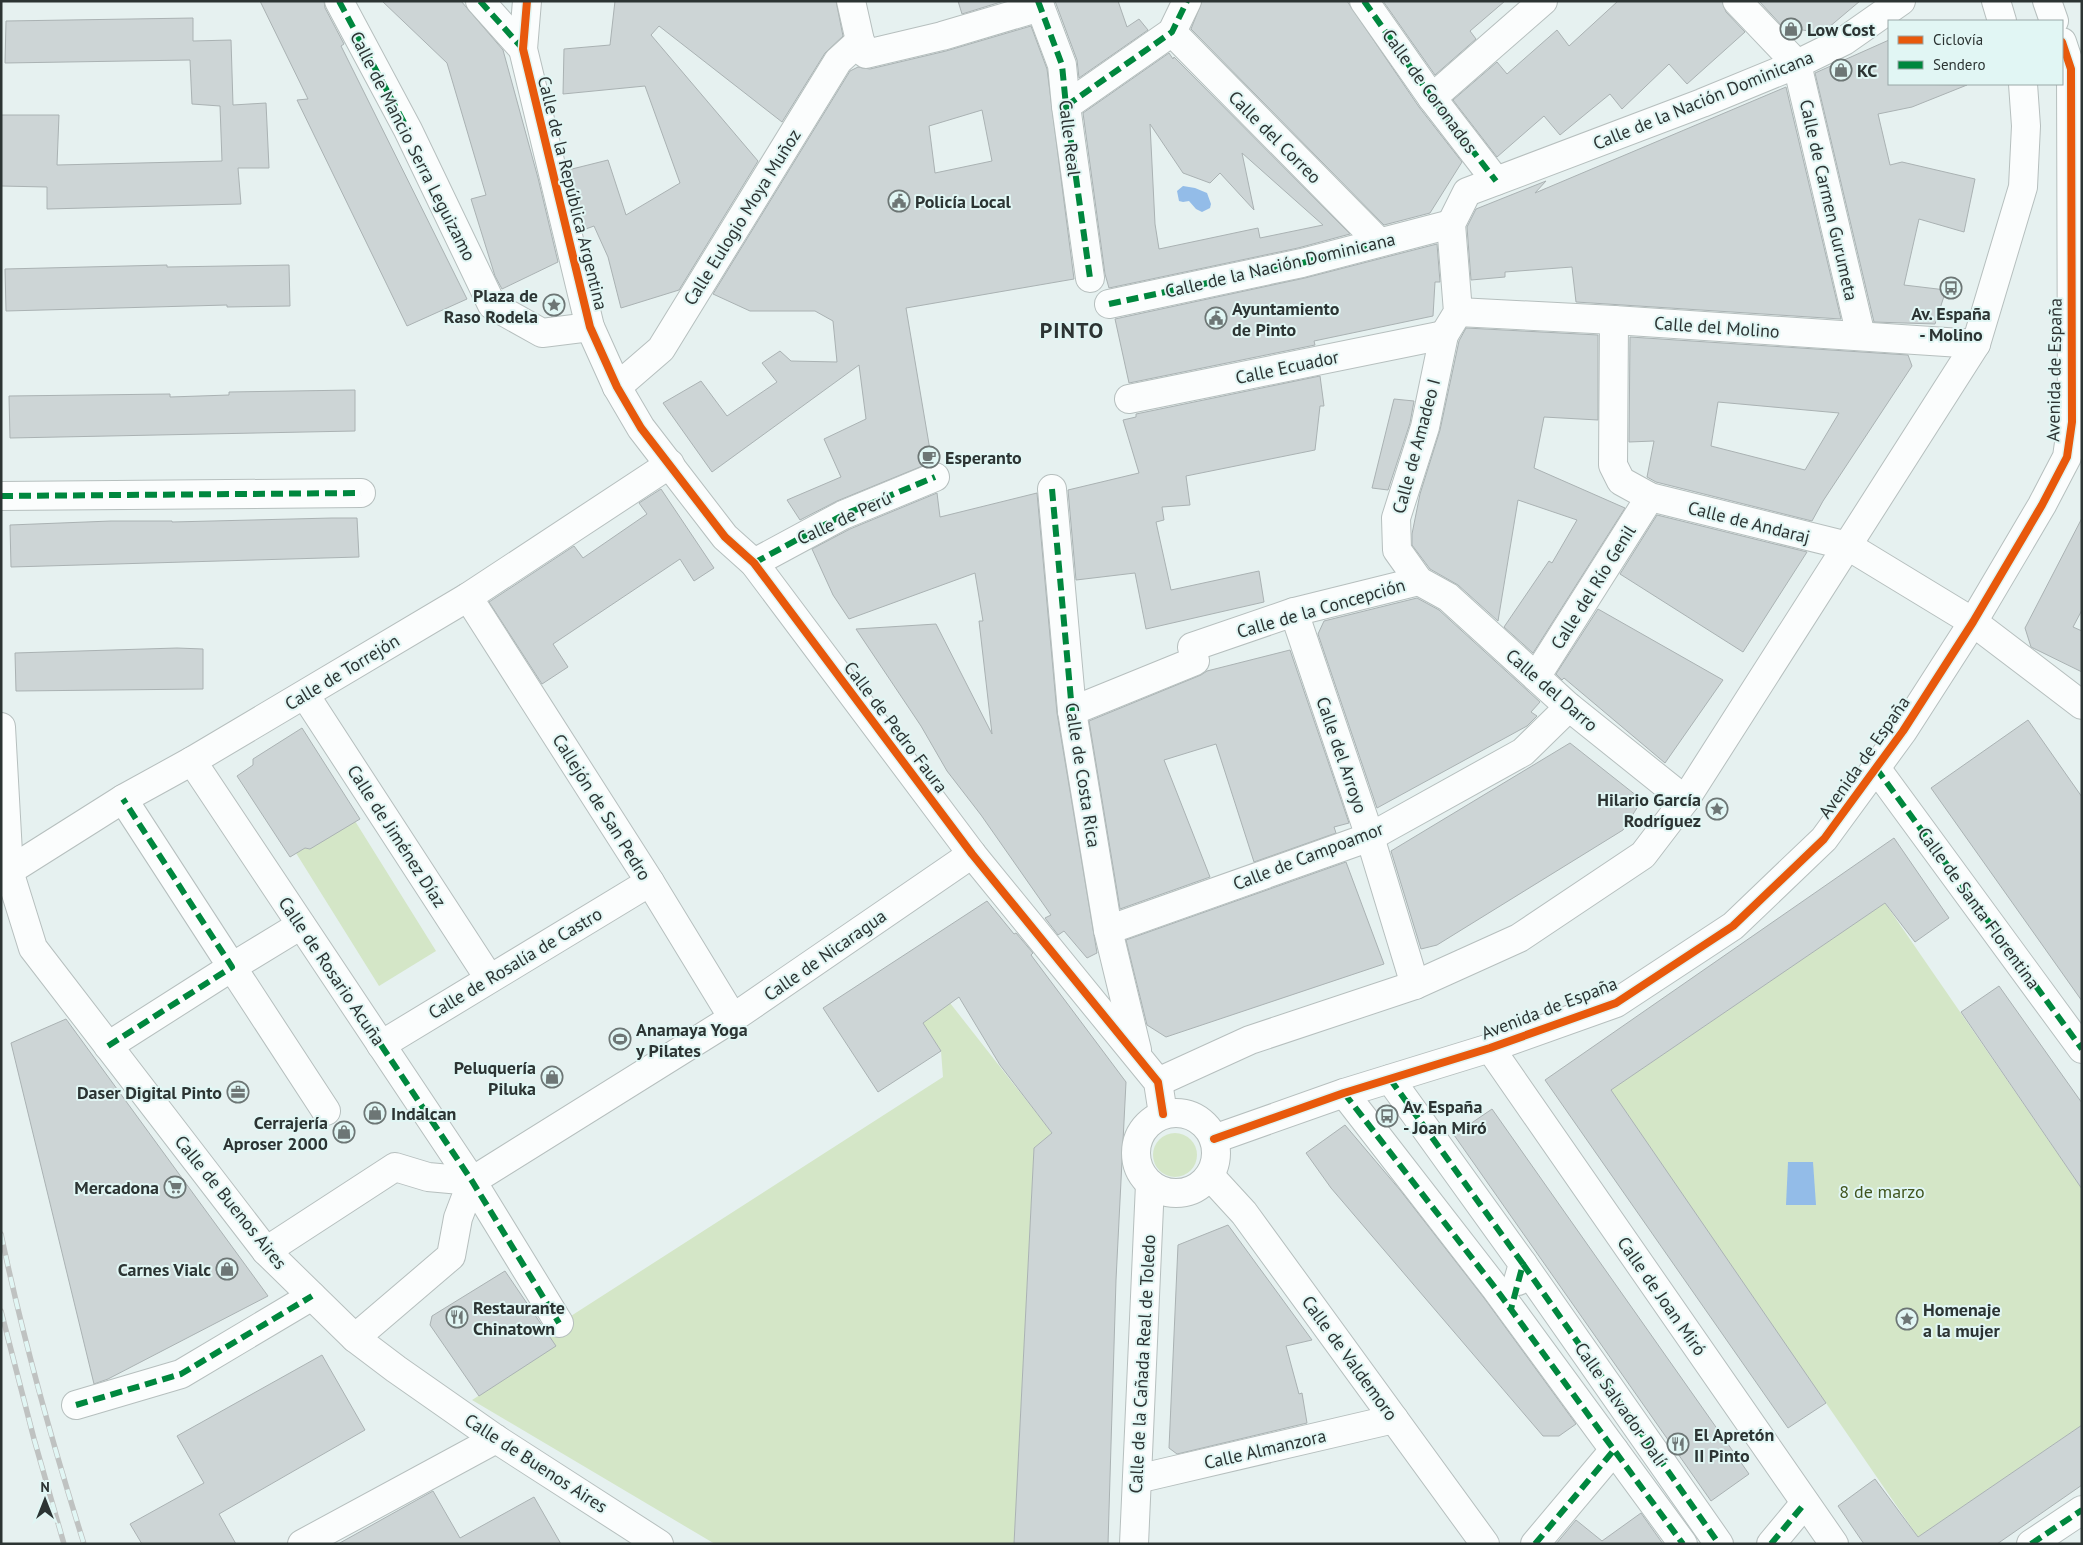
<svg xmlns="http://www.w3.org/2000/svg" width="2083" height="1545" font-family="'PT Sans',sans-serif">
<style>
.green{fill:#d4e6c7}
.water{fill:#93bce8}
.building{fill:#cdd5d6;stroke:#aab2b3;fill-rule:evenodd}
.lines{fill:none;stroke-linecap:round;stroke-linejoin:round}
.minor-casing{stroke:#b6bfbe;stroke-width:30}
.minor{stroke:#fbfdfd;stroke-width:28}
.rail-casing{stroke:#bfc2c1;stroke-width:5.5}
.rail{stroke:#e1f6f4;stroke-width:4;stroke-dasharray:11;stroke-linecap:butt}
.quiet{stroke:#00873e;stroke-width:6;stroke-dasharray:12 6;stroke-linecap:butt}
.cycleway-casing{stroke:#e1f6f4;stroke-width:11}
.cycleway{stroke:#e8590c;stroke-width:8}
.labels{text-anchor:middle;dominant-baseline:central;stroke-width:4;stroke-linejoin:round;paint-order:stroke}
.poi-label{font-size:18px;font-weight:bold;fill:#2c3433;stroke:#e1f6f4;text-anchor:start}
.street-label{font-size:18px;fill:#2c3433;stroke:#e1f6f4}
.park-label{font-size:18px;fill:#41551d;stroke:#e1f6f4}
.district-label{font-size:22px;font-weight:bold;letter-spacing:1px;fill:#2c3433;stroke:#e1f6f4}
</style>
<rect width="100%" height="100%" fill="#e6f1f0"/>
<g class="green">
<path d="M355 821 436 951 379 986 296 853 305 848 310 849Z"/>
<path d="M1885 903 2082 1189V1425L1918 1537 1611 1090Z"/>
<path d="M950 1003 1052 1133 1034 1148 1014 1544H715L472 1400 551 1349 546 1332 943 1077 941 1051 923 1023Z"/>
<circle cx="1175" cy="1155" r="22"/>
</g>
<g class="water">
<path d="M1183 186 1195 188 1207 193 1211 204 1210 208 1202 212 1196 209 1189 201 1183 202 1179 201 1177 191Z"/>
<path d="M1788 1162H1813L1816 1205H1786Z"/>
</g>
<g class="building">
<path d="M260 1H324L325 8 344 44 341 46 467 299 407 326 297 100 308 99Z"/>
<path d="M382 1H461L503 50 538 178 558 262 502 289 495 276 471 199 486 195 447 63Z"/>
<path d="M615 1H836L843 36 825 53 782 122 659 26 651 35 758 161 679 290 621 308 608 257 594 226 583 230 568 170 608 160 626 215 680 183 645 86 563 94 564 49 610 45Z"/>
<path d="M958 1H1004L962 14Z"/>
<path d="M1055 1H1118L1127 27 1139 19 1148 30 1079 78 1077 60Z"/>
<path d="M1202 1H1347L1419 107 1462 162 1430 213 1384 225 1191 29Z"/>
<path d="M1383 1H1505L1470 31 1476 39 1435 75Z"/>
<path d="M1618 1H1722L1726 12 1745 32 1687 84 1669 64 1622 109 1610 94 1560 135 1544 116 1497 157 1453 100 1497 62 1507 74 1557 30 1569 46Z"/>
<path d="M1759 1H1860L1822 33 1783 27Z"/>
<path d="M193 18V41L231 40 233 105 266 103 269 168H238L241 204 47 209V187L1 186V115H59L57 165 222 161 220 106 192 104 190 60 5 63 6 21Z"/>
<path d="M1031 26 1047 69 1074 279 906 308 932 462 837 501 800 520 787 500 841 477 824 439 866 419 859 365 712 472 663 403 701 381 727 416 777 382 762 363 780 351 791 361 837 362 833 321 815 311H750L713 294 850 71 858 67 870 69 946 51ZM982 110 992 161 935 173 929 126Z"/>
<path d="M1889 40V84L1967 85 1912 107 1878 114 1890 165 1902 162 1975 179 1964 232 1919 219 1904 285 1946 290 1935 324 1874 322 1815 73Z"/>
<path d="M1169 53 1173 59 1174 57 1350 234 1298 248 1109 288 1105 274 1083 113ZM1150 124 1183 173 1210 183 1220 173 1254 210 1242 153 1323 225 1260 238 1258 228 1159 249 1155 224Z"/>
<path d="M1786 87 1841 319 1576 302 1572 267 1505 272V277L1471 280 1467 227 1476 209 1546 181 1535 193Z"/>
<path d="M1437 244 1440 282H1435L1433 316 1314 341 1315 345 1129 383 1115 319 1305 278Z"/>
<path d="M167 265V267L289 265 290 306 227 307V305L6 311 5 269Z"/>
<path d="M1466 328 1598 335V420L1544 417 1534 468 1625 508 1533 653 1504 627 1549 561 1552 563 1577 520 1518 500 1498 621 1458 585 1430 569 1412 545V534L1420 494 1440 430 1459 341Z"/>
<path d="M1630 337 1908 355 1912 366 1823 501 1812 521 1656 482 1647 477 1654 441 1629 442ZM1718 402 1839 413 1805 470 1711 446Z"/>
<path d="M1320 376 1324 406H1320L1315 450 1186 476 1190 505 1162 507 1164 520 1156 522 1171 590 1259 571 1264 602 1146 629 1135 573 1076 580 1068 490 1139 473 1123 420 1136 417V414Z"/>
<path d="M355 390V431L10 438 9 396 170 394V397L229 395V392Z"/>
<path d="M1394 399 1414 401 1410 423 1388 490 1372 488Z"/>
<path d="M661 489 714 568 694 581 680 559 553 644 568 667 542 684 489 602 574 546 583 558 647 514 639 503Z"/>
<path d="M937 493 940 517 1037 493 1057 713 1097 953 1087 958 1064 931 1058 935 1045 918 1051 915 981 815 947 771 921 726 856 629 936 624 992 734 979 621H983L975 573 849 619 833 595 812 549 850 529Z"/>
<path d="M1657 515 1807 552 1743 652 1620 574Z"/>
<path d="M332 518H357L359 557 11 567 10 525 111 521H172V522Z"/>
<path d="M2082 518V610L2073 627 2082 631V672L2031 647 2025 628Z"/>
<path d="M1417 598 1439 610 1540 702 1531 712 1537 716 1527 726 1377 808 1318 634 1324 621Z"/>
<path d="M1598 609 1723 680 1665 763 1564 678 1562 680 1556 674Z"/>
<path d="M177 648 203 649V689L16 691 15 653Z"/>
<path d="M1290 650 1349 823 1334 827 1336 833 1254 862 1216 744 1164 760 1210 877 1120 909 1089 721 1201 675 1207 671Z"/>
<path d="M2028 720 2082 797V1001L1931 788Z"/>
<path d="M302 728 360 819 310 849 305 848 290 857 237 776 253 765V759Z"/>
<path d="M1570 743 1642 800 1623 830 1437 945 1421 949 1391 851Z"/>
<path d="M1894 838 1949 918 1915 942 1885 903 1611 1090 1826 1403 1788 1428 1545 1080Z"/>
<path d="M1346 862 1384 964 1166 1037 1147 1025 1126 940Z"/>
<path d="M987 901 1014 934 1016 933 1033 953 1031 955 1126 1082 1116 1280 1108 1544H1014L1034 1148 1052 1133 1000 1065 959 997 923 1023 941 1051 878 1092 823 1008Z"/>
<path d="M1999 986 2082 1103V1189L1961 1012Z"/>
<path d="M66 1019 268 1296 108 1379 94 1384 11 1043Z"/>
<path d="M1492 1109 1749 1474 1711 1501 1454 1135Z"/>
<path d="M1345 1125 1400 1190 1484 1298 1576 1424 1559 1436H1543L1331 1188 1306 1153Z"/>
<path d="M1228 1225 1312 1340 1286 1346 1299 1394 1302 1393 1307 1423 1177 1454 1169 1448 1178 1245Z"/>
<path d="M505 1271 556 1346 479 1396 430 1325 432 1316Z"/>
<path d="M322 1355 365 1430 219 1514 236 1544H142L130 1524 204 1483 177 1436Z"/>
<path d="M2082 1425V1485L1997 1544H1864L1838 1506 1875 1479 1918 1537Z"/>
<path d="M433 1491 460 1538 534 1497 561 1544H338Z"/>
<path d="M1641 1513 1663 1544H1556L1576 1520 1602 1541Z"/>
</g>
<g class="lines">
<g class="minor-casing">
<g id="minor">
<path d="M339 1 408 130 492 305 542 333 590 327"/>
<path d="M480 1 523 49"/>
<path d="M527 1 523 49 590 327 617 387 641 428 725 537 754 563 972 854 1158 1082 1163 1114"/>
<path d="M851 1 860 41 866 54 942 36 1040 7"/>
<path d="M1038 1 1062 65 1066 106 1090 278"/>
<path d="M1364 1 1432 98 1496 181"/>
<path d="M1737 1 1797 64 1861 336"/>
<path d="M1996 1 2002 21"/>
<path d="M2047 1 2054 21"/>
<path d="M1172 32 1379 242"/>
<path d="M1432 98 1543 1"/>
<path d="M1066 106 1172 32 1187 1"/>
<path d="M1109 304 1302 263 1451 224"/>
<path d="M1458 312 1614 320 1976 344"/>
<path d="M1614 320 1613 465 1621 481 1650 497 1848 546 1973 622 2082 705"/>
<path d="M617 387 661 349 838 61 860 41"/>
<path d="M1129 399 1444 335"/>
<path d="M1052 489 1072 711 1108 930 1137 1050"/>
<path d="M1 496 361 493"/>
<path d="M754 563 843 515 935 477"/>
<path d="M468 597 650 882 733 1018"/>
<path d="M1294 612 1370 837 1415 985"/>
<path d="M1536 677 1650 497"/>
<path d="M305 695 489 978"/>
<path d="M1072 711 1195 661 1192 647 1294 612 1419 581"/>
<path d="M1 727 9 871 33 948 266 1251 355 1338 396 1369 496 1439 659 1544"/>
<path d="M192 761 472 1181 559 1323"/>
<path d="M1876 768 2082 1049"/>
<path d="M1685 800 1569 707 1448 597 1419 581 1397 550 1396 518 1425 427 1444 335 1458 312 1451 224 1467 192 1702 103 1797 64 1844 41 1901 1"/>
<path d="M9 871 123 799 192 761 468 597 670 464"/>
<path d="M301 925 232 967 326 1111"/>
<path d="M1108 930 1370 837 1523 752 1569 707"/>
<path d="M381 1045 650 882"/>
<path d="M108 1046 232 967 123 799"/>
<path d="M1490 1048 1834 1544"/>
<path d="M1390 1079 1523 1264 1518 1281"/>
<path d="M1158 1082 1250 1040 1415 985 1519 938 1643 855 1685 800 1976 344 2023 187 2026 126 2023 84"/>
<path d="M1344 1093 1496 1289 1683 1544"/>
<circle cx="1176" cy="1153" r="40"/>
<path d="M1214 1139 1344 1093 1490 1048 1616 1003 1733 926 1824 839 1903 731 1973 622 2042 505 2067 457 2072 422 2071 69 2062 42"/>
<path d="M1210 1176 1244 1213 1485 1544"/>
<path d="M266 1251 395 1167 428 1177 472 1181 733 1018 972 854"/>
<path d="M1523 1264 1719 1544"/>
<path d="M355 1338 451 1256 458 1218 472 1181"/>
<path d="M76 1405 181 1374 312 1296"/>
<path d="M1137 1479 1394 1419"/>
<path d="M302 1544 496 1439"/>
<path d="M1134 1544 1150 1184"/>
<path d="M1535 1544 1614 1450"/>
<path d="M1771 1544 1805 1503"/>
<path d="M2031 1544 2082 1510"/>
</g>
</g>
<use href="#minor" class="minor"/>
<g class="rail-casing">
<g id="rail">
<path d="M1 1234C23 1339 52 1442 84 1544"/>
<path d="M1 1311 34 1439 64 1544"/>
</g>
</g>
<use href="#rail" class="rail"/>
<g class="quiet">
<path d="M339 1 408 130"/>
<path d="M480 1 523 49"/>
<path d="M1038 1 1062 65 1066 106 1090 278"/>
<path d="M1364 1 1432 98 1496 181"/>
<path d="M1066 106 1172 32 1187 1"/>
<path d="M1109 304 1302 263 1379 242"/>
<path d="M1052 489 1072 711"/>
<path d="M1 496 361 493"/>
<path d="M754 563 843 515 935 477"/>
<path d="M1876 768 2082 1049"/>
<path d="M381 1045 472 1181 559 1323"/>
<path d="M108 1046 232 967 123 799"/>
<path d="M1390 1079 1523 1264 1511 1309"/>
<path d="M1344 1093 1496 1289 1683 1544"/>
<path d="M1523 1264 1719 1544"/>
<path d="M76 1405 181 1374 312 1296"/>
<path d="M1535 1544 1614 1450"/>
<path d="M1771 1544 1805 1503"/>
<path d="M2031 1544 2082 1510"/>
</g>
<g class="cycleway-casing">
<g id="cycleway">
<path d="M527 1 523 49 590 327 617 387 641 428 725 537 754 563 972 854 1158 1082 1163 1114"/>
<path d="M1214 1139 1344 1093 1490 1048 1616 1003 1733 926 1824 839 1903 731 1973 622 2042 505 2067 457 2072 422 2071 69 2062 42"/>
</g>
</g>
<use href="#cycleway" class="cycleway"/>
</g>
<defs>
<g id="shop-ring" transform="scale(1.125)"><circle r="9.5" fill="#e1f6f4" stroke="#6d7675" stroke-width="1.5"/><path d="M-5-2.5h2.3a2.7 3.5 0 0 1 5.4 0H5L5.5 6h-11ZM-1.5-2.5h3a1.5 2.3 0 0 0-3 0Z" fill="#6d7675"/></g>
<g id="civic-ring" transform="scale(1.125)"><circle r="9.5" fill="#e1f6f4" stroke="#6d7675" stroke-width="1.5"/><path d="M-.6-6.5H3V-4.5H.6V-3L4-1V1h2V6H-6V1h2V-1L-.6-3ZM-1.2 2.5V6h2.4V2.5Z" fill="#6d7675"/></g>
<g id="bus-ring" transform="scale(1.125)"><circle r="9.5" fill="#e1f6f4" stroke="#6d7675" stroke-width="1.5"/><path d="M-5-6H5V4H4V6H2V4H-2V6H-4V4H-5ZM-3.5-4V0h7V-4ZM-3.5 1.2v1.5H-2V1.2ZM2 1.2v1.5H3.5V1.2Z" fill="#6d7675"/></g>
<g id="sight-ring" transform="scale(1.125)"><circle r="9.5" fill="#e1f6f4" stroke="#6d7675" stroke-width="1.5"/><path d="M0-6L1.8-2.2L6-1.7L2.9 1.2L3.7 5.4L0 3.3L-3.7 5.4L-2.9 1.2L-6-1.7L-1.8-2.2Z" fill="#6d7675"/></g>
<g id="cafe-ring" transform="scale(1.125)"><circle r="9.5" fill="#e1f6f4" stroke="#6d7675" stroke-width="1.5"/><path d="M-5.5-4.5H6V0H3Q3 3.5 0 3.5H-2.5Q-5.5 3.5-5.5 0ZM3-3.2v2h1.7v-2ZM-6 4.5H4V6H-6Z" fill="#6d7675"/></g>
<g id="stadium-ring" transform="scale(1.125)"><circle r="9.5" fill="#e1f6f4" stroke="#6d7675" stroke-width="1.5"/><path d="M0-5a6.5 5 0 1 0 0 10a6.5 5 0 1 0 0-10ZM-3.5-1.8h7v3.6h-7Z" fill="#6d7675"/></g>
<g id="office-ring" transform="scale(1.125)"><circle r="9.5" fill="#e1f6f4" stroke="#6d7675" stroke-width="1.5"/><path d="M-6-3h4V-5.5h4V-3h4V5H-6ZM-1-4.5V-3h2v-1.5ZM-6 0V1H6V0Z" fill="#6d7675"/></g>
<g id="supermarket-ring" transform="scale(1.125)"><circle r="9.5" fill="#e1f6f4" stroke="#6d7675" stroke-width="1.5"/><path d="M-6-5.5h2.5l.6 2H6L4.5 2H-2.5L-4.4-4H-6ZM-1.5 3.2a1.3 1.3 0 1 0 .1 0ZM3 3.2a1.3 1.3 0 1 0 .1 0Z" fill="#6d7675"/></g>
<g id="restaurant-ring" transform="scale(1.125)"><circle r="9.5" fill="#e1f6f4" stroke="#6d7675" stroke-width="1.5"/><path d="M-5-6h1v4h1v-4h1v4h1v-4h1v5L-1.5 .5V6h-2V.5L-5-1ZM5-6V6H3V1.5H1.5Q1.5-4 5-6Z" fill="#6d7675"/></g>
</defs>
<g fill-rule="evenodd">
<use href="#shop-ring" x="1791" y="29"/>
<use href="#shop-ring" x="1841" y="70"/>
<use href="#civic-ring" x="899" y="201"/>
<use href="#bus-ring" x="1951" y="288"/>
<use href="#sight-ring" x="554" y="305"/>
<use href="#civic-ring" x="1216" y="318"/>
<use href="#cafe-ring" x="929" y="457"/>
<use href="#sight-ring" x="1717" y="809"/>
<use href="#stadium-ring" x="620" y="1039"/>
<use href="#shop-ring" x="552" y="1077"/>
<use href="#office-ring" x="238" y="1092"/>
<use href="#shop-ring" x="375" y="1113"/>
<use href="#bus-ring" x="1387" y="1116"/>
<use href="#shop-ring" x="344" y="1132"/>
<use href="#supermarket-ring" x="175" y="1187"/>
<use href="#shop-ring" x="227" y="1269"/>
<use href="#restaurant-ring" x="457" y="1317"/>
<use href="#sight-ring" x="1907" y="1319"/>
<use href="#restaurant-ring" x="1678" y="1444"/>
</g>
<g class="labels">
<g class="poi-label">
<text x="1807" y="29">Low Cost</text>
<text x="1857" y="70">KC</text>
<text x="915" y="201">Policía Local</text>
<text x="538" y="295" text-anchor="end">Plaza de<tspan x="538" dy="21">Raso Rodela</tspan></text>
<text x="1232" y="308">Ayuntamiento<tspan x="1232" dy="21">de Pinto</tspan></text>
<text x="1951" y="313" text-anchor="middle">Av. España<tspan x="1951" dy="21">- Molino</tspan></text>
<text x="945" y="457">Esperanto</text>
<text x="1701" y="799" text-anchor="end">Hilario García<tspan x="1701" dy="21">Rodríguez</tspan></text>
<text x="636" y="1029">Anamaya Yoga<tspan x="636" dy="21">y Pilates</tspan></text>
<text x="536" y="1067" text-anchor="end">Peluquería<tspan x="536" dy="21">Piluka</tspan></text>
<text x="222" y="1092" text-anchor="end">Daser Digital Pinto</text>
<text x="1403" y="1106">Av. España<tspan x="1403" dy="21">- Joan Miró</tspan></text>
<text x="391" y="1113">Indalcan</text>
<text x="328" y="1122" text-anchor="end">Cerrajería<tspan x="328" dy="21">Aproser 2000</tspan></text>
<text x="159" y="1187" text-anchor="end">Mercadona</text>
<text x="211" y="1269" text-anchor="end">Carnes Vialc</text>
<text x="473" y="1307">Restaurante<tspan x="473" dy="21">Chinatown</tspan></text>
<text x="1923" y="1309">Homenaje<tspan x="1923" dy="21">a la mujer</tspan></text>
<text x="1694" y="1434">El Apretón<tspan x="1694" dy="21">II Pinto</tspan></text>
</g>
<g class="street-label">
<text transform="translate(1430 91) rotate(54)">Calle de Coronados</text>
<text transform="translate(1703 100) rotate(-22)">Calle de la Nación Dominicana</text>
<text transform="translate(1275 137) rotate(45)">Calle del Correo</text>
<text transform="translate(1070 138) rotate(83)">Calle Real</text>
<text transform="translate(413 146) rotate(63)">Calle de Mancio Serra Leguizamo</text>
<text transform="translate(573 193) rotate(76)">Calle de la República Argentina</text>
<text transform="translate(1829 200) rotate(77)">Calle de Carmen Gurumeta</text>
<text transform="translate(742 217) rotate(-58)">Calle Eulogio Moya Muñoz</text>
<text transform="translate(1280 265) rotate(-13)">Calle de la Nación Dominicana</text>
<text transform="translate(1717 327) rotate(4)">Calle del Molino</text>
<text transform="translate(1287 367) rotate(-12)">Calle Ecuador</text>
<text transform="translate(2054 370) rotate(-89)">Avenida de España</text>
<text transform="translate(1416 446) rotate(-75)">Calle de Amadeo I</text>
<text transform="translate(844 518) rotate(-25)">Calle de Perú</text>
<text transform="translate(1749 522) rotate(14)">Calle de Andaraj</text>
<text transform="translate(1593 587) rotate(-58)">Calle del Río Genil</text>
<text transform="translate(1321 608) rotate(-16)">Calle de la Concepción</text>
<text transform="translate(342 672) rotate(-31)">Calle de Torrejón</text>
<text transform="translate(1552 690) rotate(41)">Calle del Darro</text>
<text transform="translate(896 727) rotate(53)">Calle de Pedro Faura</text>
<text transform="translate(1342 755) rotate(71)">Calle del Arroyo</text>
<text transform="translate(1864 757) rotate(-55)">Avenida de España</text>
<text transform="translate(1083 775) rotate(81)">Calle de Costa Rica</text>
<text transform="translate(602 807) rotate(58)">Callejón de San Pedro</text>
<text transform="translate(397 836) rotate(57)">Calle de Jiménez Díaz</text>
<text transform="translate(1308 856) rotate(-21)">Calle de Campoamor</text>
<text transform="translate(1979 908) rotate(54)">Calle de Santa Florentina</text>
<text transform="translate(825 955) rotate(-35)">Calle de Nicaragua</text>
<text transform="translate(515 963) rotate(-31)">Calle de Rosalía de Castro</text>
<text transform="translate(332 971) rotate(56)">Calle de Rosario Acuña</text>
<text transform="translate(1549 1008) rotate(-21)">Avenida de España</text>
<text transform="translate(231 1202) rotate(51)">Calle de Buenos Aires</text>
<text transform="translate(1662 1296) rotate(55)">Calle de Joan Miró</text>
<text transform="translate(1350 1358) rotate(54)">Calle de Valdemoro</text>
<text transform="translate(1142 1364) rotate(-87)">Calle de la Cañada Real de Toledo</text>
<text transform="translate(1621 1404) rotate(55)">Calle Salvador Dalí</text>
<text transform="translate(1265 1449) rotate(-13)">Calle Almanzora</text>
<text transform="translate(536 1463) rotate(33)">Calle de Buenos Aires</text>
</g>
<g class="park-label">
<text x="1882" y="1191">8 de marzo</text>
</g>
<g class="district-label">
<text x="1072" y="330">PINTO</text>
</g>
</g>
<rect width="2083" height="1545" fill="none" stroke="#2c3433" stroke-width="5"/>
<rect x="1888" y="20" width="175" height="65" fill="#e1f6f4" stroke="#99a8a7"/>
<rect x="1898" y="36" width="25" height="8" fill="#e8590c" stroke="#99a8a7"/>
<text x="1933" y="45" font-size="15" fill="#2c3433">Ciclovía</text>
<rect x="1898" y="61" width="25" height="8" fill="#00873e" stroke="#99a8a7"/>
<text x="1933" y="70" font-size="15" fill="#2c3433">Sendero</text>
<g transform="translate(45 1500)" stroke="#e1f6f4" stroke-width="4" paint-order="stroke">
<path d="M0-4L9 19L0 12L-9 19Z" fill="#2c3433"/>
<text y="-8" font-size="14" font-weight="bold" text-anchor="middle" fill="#2c3433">N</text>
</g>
</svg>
